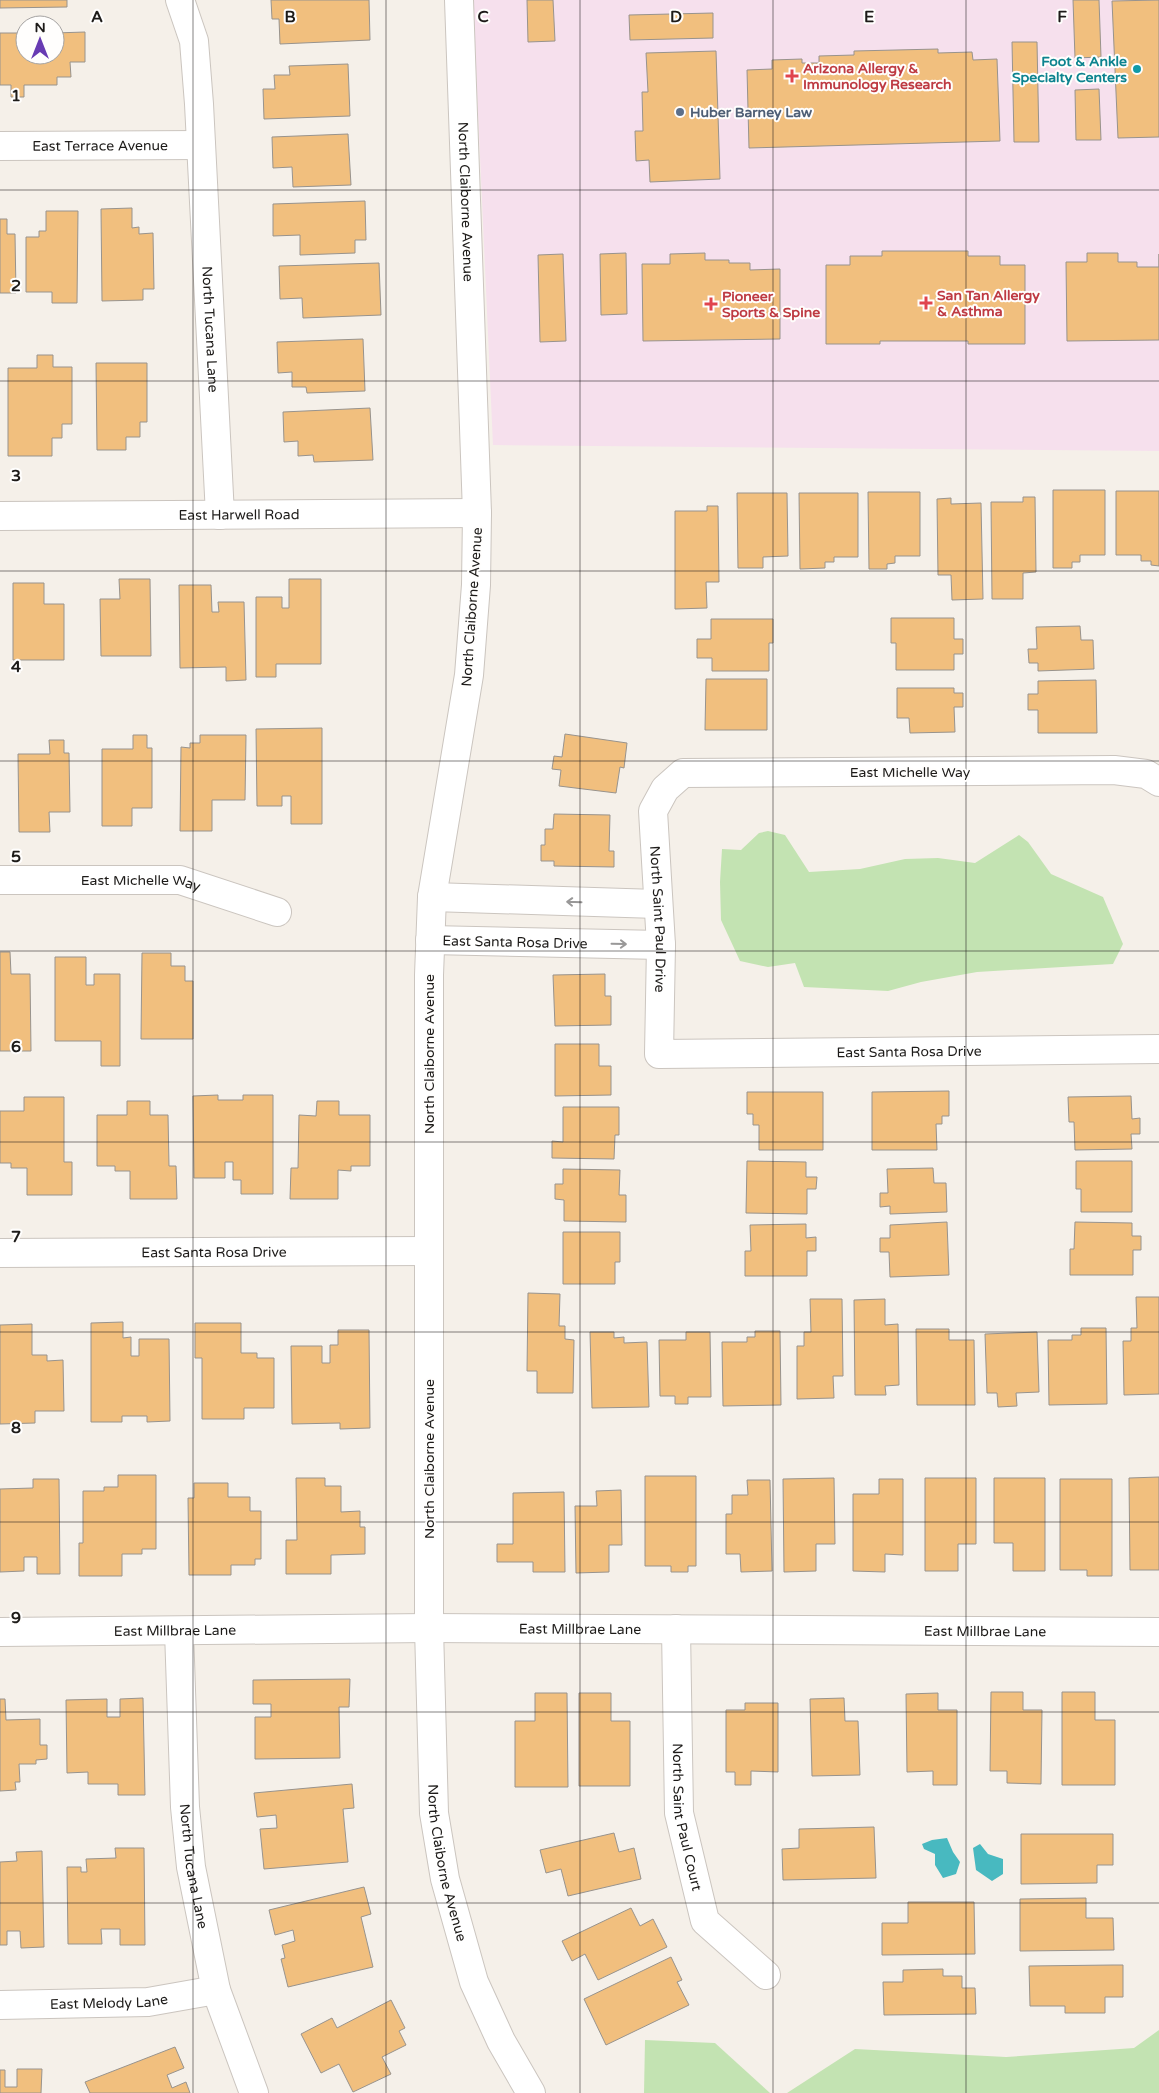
<svg xmlns="http://www.w3.org/2000/svg" width="1159" height="2093" font-family="'Varela Round',sans-serif">
<style>
.commercial{fill:#f6e0ed}
.green{fill:#c3e3b2}
.water{fill:#48b9c0}
.building{fill:#f1bf7e;stroke:#98938d}
.lines{fill:none;stroke-linecap:round;stroke-linejoin:round}
.street-casing{stroke:#cbc5bf;stroke-width:30}
.street{stroke:#fff;stroke-width:28}
.oneway{stroke:#999898}
.grid{fill:none;stroke:#1d1b19;stroke-width:1;stroke-opacity:0.55}
.culture-dot{fill:#0f9aa8;stroke:#fffefd;stroke-width:2}
.health-dot{fill:#e0444e;stroke:#fffefd;stroke-width:2}
.service-dot{fill:#5c6f8a;stroke:#fffefd;stroke-width:2}
.labels{text-anchor:middle;dominant-baseline:central;stroke-width:4;stroke-linejoin:round;paint-order:stroke}
.culture-label{font-size:14px;font-weight:bold;fill:#0d838f;stroke:#fffefd;text-anchor:end}
.health-label{font-size:14px;font-weight:bold;fill:#be3a42;stroke:#fffefd;text-anchor:start}
.service-label{font-size:14px;font-weight:bold;fill:#4e5e75;stroke:#fffefd;text-anchor:start}
.street-label{font-size:14px;fill:#1d1b19;stroke:#fffefd}
.grid-label{font-size:16px;text-anchor:middle;font-weight:bold;fill:#1d1b19;stroke:#fffefd;stroke-width:4;stroke-linejoin:round;paint-order:stroke}
</style>
<rect width="100%" height="100%" fill="#f5f0e9"/>
<path class="commercial" d="M473 0H1159V451L493 445Z"/>
<g class="green">
<path d="M768 831 785 835 809 872 860 869 905 859 938 858 975 863 1019 835 1028 842 1051 874 1103 897 1123 944 1113 964 977 972 921 982 888 991 804 987 795 963 768 967 740 961 721 920 720 882 722 849 741 850 759 833Z"/>
<path d="M1159 2030V2093H787L855 2049 1006 2057 1134 2048Z"/>
<path d="M645 2040 715 2043 770 2093H644Z"/>
</g>
<g class="water">
<path d="M947 1838 953 1852 960 1862 956 1874 943 1878 935 1865V1854L924 1849 922 1844 932 1840Z"/>
<path d="M980 1844 988 1854 1003 1859V1874L992 1881 976 1870 973 1848Z"/>
</g>
<g class="building">
<path d="M0 0H67V7L0 8Z"/>
<path d="M271 0H369L370 40 280 44 279 19H272Z"/>
<path d="M527 0H553L555 41 528 42Z"/>
<path d="M1073 0H1099L1101 57 1075 58Z"/>
<path d="M1159 0V137L1118 138 1112 1Z"/>
<path d="M713 13V38L630 40 629 15Z"/>
<path d="M85 32V62H70L71 77H57V85H24V97H11V85H0V33H25V55H55V33Z"/>
<path d="M1012 42H1037L1039 142H1014Z"/>
<path d="M938 49V53L972 52 973 60 997 59 1000 141 749 148 747 70 772 69V60L802 59V63H819V56L854 55V51Z"/>
<path d="M716 51 720 179 650 182 649 160 636 161 635 131H643L642 92H648L646 53Z"/>
<path d="M348 64 350 116 264 119 263 89H275L274 75H290L289 66Z"/>
<path d="M1099 89 1101 140H1076L1075 90Z"/>
<path d="M348 134 351 185 293 187 292 167 273 168 272 137Z"/>
<path d="M365 201 366 240H355V253L300 255V235L273 236V204Z"/>
<path d="M132 208V228L139 227V234L153 233 154 289H143V300L102 301 101 209Z"/>
<path d="M46 211H78L77 303H52V292H26V237H39V231H46Z"/>
<path d="M0 219H7V234H15L16 293H0Z"/>
<path d="M882 251H968V256H1000V265H1025V344H968V341H880V344H826V265H850V256H882Z"/>
<path d="M626 253 627 314 601 315 600 254Z"/>
<path d="M705 253V260H729V263H750V270L780 269V339L643 341 642 264H670V254Z"/>
<path d="M1087 253H1118V262H1137V267H1159V254V340L1067 341 1066 262H1087Z"/>
<path d="M563 254 566 341 540 342 538 255Z"/>
<path d="M379 263 381 315 303 318 302 298 280 299 279 266Z"/>
<path d="M363 339 365 391 307 393 306 387H292V372L278 373 277 342Z"/>
<path d="M37 355H53V367H72V424H62V438H52V456H8V368H37Z"/>
<path d="M96 363H147V422H140V437H126V450H97Z"/>
<path d="M370 408 373 460 314 462 313 455 298 456V441L284 442 283 412Z"/>
<path d="M1053 490H1105V555H1080V562H1072V568H1053Z"/>
<path d="M1116 491H1159V566L1151 565V561H1141V555H1116Z"/>
<path d="M868 492H920V556H895V563L887 564V569H869Z"/>
<path d="M737 493H787L788 556 763 557V568H738Z"/>
<path d="M799 493H858V557H834V562H825V568L800 569Z"/>
<path d="M1023 497H1035L1036 572 1023 573V599H992L991 502H1023Z"/>
<path d="M951 498V504L981 503 983 599 952 600 951 575H938L937 499Z"/>
<path d="M707 506H718L719 582H706L707 608 675 609V511H707Z"/>
<path d="M119 579H150L151 656H101L100 599H120Z"/>
<path d="M289 579H321V664H276V677H256V597H282V608H289Z"/>
<path d="M13 583H44V604H64V660H13Z"/>
<path d="M179 585H211L212 612H219L218 602H244L246 680 226 681V667L180 668Z"/>
<path d="M891 618H954V639H963V654H954V670H896V643H891Z"/>
<path d="M711 619H773V643H769V671H712V658H697V639H711Z"/>
<path d="M1080 626 1081 640H1093L1094 669 1038 671V663H1029L1028 649H1037L1036 627Z"/>
<path d="M706 679H767V730H705Z"/>
<path d="M1096 680 1097 733H1038V710H1028V694H1038V681Z"/>
<path d="M897 688H954V693H963V707H954L955 732 910 733 909 718H897Z"/>
<path d="M322 728V824H291V796H282V806H257L256 729Z"/>
<path d="M565 734 627 743 624 768 620 767 616 793 559 786 561 770 552 769 554 756 562 757Z"/>
<path d="M133 735H147V748H152V808H132V826H102V749H133Z"/>
<path d="M200 735H246L245 800H212V831H180L181 747 190 748V743H200Z"/>
<path d="M49 740H64V753H69L70 812H49L50 832H19L18 754H50Z"/>
<path d="M554 814 610 815 609 851H614V867L554 866V861H541V845H545V829H553Z"/>
<path d="M0 952H10L11 974H30L31 1051H0Z"/>
<path d="M142 953H171V966H185V981H193V1039H141Z"/>
<path d="M55 957H86V985H94V974H120V1066H101V1041H55Z"/>
<path d="M605 974V996H611V1025L555 1026 553 975Z"/>
<path d="M555 1044H599V1066H611V1095L555 1096Z"/>
<path d="M949 1091V1116H942V1124H936L937 1150H872V1092Z"/>
<path d="M747 1092H823V1150H759V1125H753V1114H747Z"/>
<path d="M218 1095V1100H243V1095H273V1194H241V1180H233V1162H225V1178H194L193 1096Z"/>
<path d="M1131 1096 1132 1119 1140 1118V1134H1131L1132 1149 1075 1150 1074 1122H1069L1068 1097Z"/>
<path d="M24 1097H64V1162H72V1195H27V1168H11V1163H0V1111H24Z"/>
<path d="M127 1101H150V1115H168L169 1166H176L177 1199H130V1171H115V1166H97V1115H127Z"/>
<path d="M317 1101H339V1115H370V1166H351V1171L338 1170V1199H290L291 1168H298L299 1115 316 1116Z"/>
<path d="M563 1107H619V1135H615L614 1159 552 1158V1141L563 1142Z"/>
<path d="M747 1161 806 1162V1177H817L816 1189H807V1214L746 1213Z"/>
<path d="M1076 1161H1132V1212H1081V1189H1076Z"/>
<path d="M933 1168 934 1183H946L947 1212 890 1214V1206L880 1207V1193H888L887 1169Z"/>
<path d="M563 1169 620 1170 619 1195H626V1222L564 1221V1200L555 1199V1184H563Z"/>
<path d="M947 1222 949 1275 890 1277 889 1252H880V1238H890V1225Z"/>
<path d="M1075 1222 1132 1223V1236H1141V1250H1133V1275H1070V1249H1074Z"/>
<path d="M806 1224V1238L816 1237V1251H807V1276H745V1251H751L750 1225Z"/>
<path d="M563 1232H620V1262H615V1284H563Z"/>
<path d="M528 1293 560 1294 559 1326H565V1339L574 1340 573 1393H537V1371H527Z"/>
<path d="M1136 1297H1159V1394L1124 1395 1123 1341H1131V1328H1137Z"/>
<path d="M810 1299H842L843 1376H833L834 1398 797 1399V1346H804V1332H811Z"/>
<path d="M885 1299V1325L898 1324 899 1385 885 1386 886 1395H855L854 1300Z"/>
<path d="M123 1322V1338L131 1337V1356H139V1339H169L170 1421 147 1422V1416H122V1422H91V1323Z"/>
<path d="M195 1323H241V1353H257V1358H274V1408H244V1419H202V1358H195Z"/>
<path d="M32 1324V1355H47V1361L63 1360 64 1411H35V1423L0 1424V1325Z"/>
<path d="M1081 1328H1106L1107 1404 1049 1405 1048 1340H1072V1335H1081Z"/>
<path d="M916 1329H949V1340H974L975 1405H917Z"/>
<path d="M338 1330H369L370 1428 340 1429V1423L292 1424 291 1346H322V1363H330V1345H338Z"/>
<path d="M755 1331H780L781 1405 723 1406 722 1342H747V1337H755Z"/>
<path d="M590 1332H614V1338L624 1337V1343L647 1342 649 1407 592 1408Z"/>
<path d="M686 1332H710L711 1397H688V1404H675V1396H660L659 1340H686Z"/>
<path d="M1037 1332 1039 1392 1016 1393 1017 1406 998 1407 997 1393H987L985 1334Z"/>
<path d="M118 1475H156V1549H142V1554H122V1576H79V1543H83V1491H104V1487H118Z"/>
<path d="M645 1476H696V1566H688V1572H671V1566H645Z"/>
<path d="M1159 1477V1570H1130L1129 1478Z"/>
<path d="M296 1478H325V1486H341V1512L360 1511V1527H365V1554L331 1555V1574H286V1540H297Z"/>
<path d="M834 1478 835 1544H816V1571L784 1572 783 1479Z"/>
<path d="M925 1478H976V1544H958V1571H925Z"/>
<path d="M994 1478H1045V1571H1013V1543H994Z"/>
<path d="M33 1479H59L60 1574H37V1557H24V1571L0 1572V1489L33 1488Z"/>
<path d="M879 1479H903V1555L885 1554V1572L853 1571V1494H879Z"/>
<path d="M1060 1479H1112V1576H1087V1570H1060Z"/>
<path d="M747 1480H770L772 1571 741 1572 740 1554H726V1514H732V1495H748Z"/>
<path d="M194 1483H228V1497H250V1511H261V1559H255V1565H231V1575H189L188 1498H194Z"/>
<path d="M621 1490 622 1545H609V1572L576 1573 575 1506H597L596 1491Z"/>
<path d="M564 1492 565 1572H533V1562H497V1544H513V1493Z"/>
<path d="M350 1679 349 1707H339L340 1758 255 1759V1717H271V1704H253V1680Z"/>
<path d="M991 1692H1023V1710H1042L1041 1784 1007 1783V1771H990Z"/>
<path d="M1062 1692H1095V1720H1115V1785H1062Z"/>
<path d="M535 1693H567L568 1787H515V1721H535Z"/>
<path d="M579 1693H611V1721H630V1786H579Z"/>
<path d="M938 1693V1710H957V1785H933V1771L907 1772 906 1694Z"/>
<path d="M143 1698 145 1795H118V1784H88V1772L67 1773 66 1700 107 1699V1717H120V1699Z"/>
<path d="M844 1698 845 1721H858L860 1775 812 1776 810 1699Z"/>
<path d="M0 1699H5L6 1720 40 1719V1745H47V1759L36 1760V1764H19L20 1782H15L16 1790 0 1791Z"/>
<path d="M745 1703H778V1772L751 1771V1785H735V1772H726V1710H745Z"/>
<path d="M352 1784 354 1808 343 1809 348 1862 264 1869 260 1829 277 1828 276 1815 257 1817 254 1793Z"/>
<path d="M874 1827 876 1878 783 1880 782 1849 799 1848V1829Z"/>
<path d="M614 1833 619 1852 634 1848 641 1879 568 1896 561 1869 546 1873 540 1850Z"/>
<path d="M1021 1834H1113V1865H1097V1883L1021 1884Z"/>
<path d="M115 1848H144L145 1945H120V1929H101L102 1944H68L67 1867H81V1872H87L86 1859 116 1858Z"/>
<path d="M42 1851 44 1947 21 1948 20 1931H7V1945H0V1862L17 1861 16 1852Z"/>
<path d="M364 1887 371 1914 361 1917 373 1967 288 1987 281 1959 285 1958 282 1945 295 1941 293 1930 275 1935 269 1910Z"/>
<path d="M1086 1898V1918H1113L1114 1950 1020 1951V1899Z"/>
<path d="M908 1902H974L975 1954 882 1955V1923H908Z"/>
<path d="M631 1908 640 1926 653 1919 667 1947 598 1980 585 1954 572 1961 562 1941Z"/>
<path d="M671 1957 682 1980 677 1982 689 2005 606 2045 584 1999Z"/>
<path d="M1113 1965H1123V1997H1105V2013H1065V2006H1030L1029 1966Z"/>
<path d="M943 1969V1976H962V1988H975L976 2014 884 2015 883 1982H903V1970Z"/>
<path d="M391 2000 405 2028 399 2031 406 2045 382 2057 391 2074 353 2092 339 2064 321 2073 301 2034 332 2018 337 2028Z"/>
<path d="M175 2047 184 2068 167 2075 172 2088 186 2082 190 2093H90L85 2082Z"/>
<path d="M17 2069H42L41 2093H0V2070H5V2087H17Z"/>
</g>
<g class="lines">
<g class="street-casing">
<g id="street">
<path id="s1" d="M180 0 194 41 199 104 220 515"/>
<path id="s2" d="M459 0 477 513 476 585 469 675 432 897 429 975V1628L434 1813 445 1879 474 1982 501 2041 531 2093"/>
<path id="s3" d="M0 146 201 145"/>
<path id="s4" d="M0 516 477 513"/>
<path id="s5" d="M1159 782 1146 774 1114 770 683 773 665 789 653 811 661 945 659 1054 1159 1049"/>
<path id="s6" d="M0 880H180L277 912"/>
<path d="M432 897 657 904"/>
<path id="s7" d="M430 940 661 945"/>
<path id="s8" d="M0 1253 428 1251"/>
<path id="s9" d="M676 1629 679 1813 705 1921 766 1975"/>
<path id="s10" d="M179 1631 185 1807 191 1867 216 1990 254 2093"/>
<path id="s11" d="M0 1632 429 1628 1159 1632"/>
<path id="s12" d="M0 2005 148 2002 216 1990"/>
</g>
</g>
<use href="#street" class="street"/>
</g>
<defs><path id="oneway-shaft" d="M-6 0H5M1.5-3L5.5 0L1.5 3" fill="none" stroke-width="1.6" stroke-linecap="round" stroke-linejoin="round" transform="scale(1.25)"/></defs>
<g class="oneway">
<use href="#oneway-shaft" transform="translate(574 902) rotate(-178)"/>
<use href="#oneway-shaft" transform="translate(619 944) rotate(1)"/>
</g>
<path class="grid" d="M193 0V2093M386 0V2093M580 0V2093M773 0V2093M966 0V2093M0 190H1159M0 381H1159M0 571H1159M0 761H1159M0 951H1159M0 1142H1159M0 1332H1159M0 1522H1159M0 1712H1159M0 1903H1159"/>
<circle class="culture-dot" cx="1137" cy="69" r="5"/>
<g class="health-dot">
<path d="M789.5 68.5h5v5h5v5h-5v5h-5v-5h-5v-5h5z"/>
<path d="M923.5 295.5h5v5h5v5h-5v5h-5v-5h-5v-5h5z"/>
<path d="M708.5 296.5h5v5h5v5h-5v5h-5v-5h-5v-5h5z"/>
</g>
<circle class="service-dot" cx="680" cy="112" r="5"/>
<g class="labels">
<g class="culture-label">
<text x="1127" y="61">Foot &amp; Ankle<tspan x="1127" dy="16">Specialty Centers</tspan></text>
</g>
<g class="health-label">
<text x="803" y="68">Arizona Allergy &amp;<tspan x="803" dy="16">Immunology Research</tspan></text>
<text x="937" y="295">San Tan Allergy<tspan x="937" dy="16">&amp; Asthma</tspan></text>
<text x="722" y="296">Pioneer<tspan x="722" dy="16">Sports &amp; Spine</tspan></text>
</g>
<g class="service-label">
<text x="690" y="112">Huber Barney Law</text>
</g>
<g class="street-label">
<text stroke="none"><textPath href="#s3" startOffset="100">East Terrace Avenue</textPath></text>
<text stroke="none"><textPath href="#s2" startOffset="202">North Claiborne Avenue</textPath></text>
<text stroke="none"><textPath href="#s1" startOffset="332">North Tucana Lane</textPath></text>
<text stroke="none"><textPath href="#s4" startOffset="239">East Harwell Road</textPath></text>
<text transform="translate(472 607) rotate(-86)">North Claiborne Avenue</text>
<text x="910" y="772">East Michelle Way</text>
<text stroke="none"><textPath href="#s6" startOffset="141">East Michelle Way</textPath></text>
<text stroke="none"><textPath href="#s5" startOffset="636">North Saint Paul Drive</textPath></text>
<text stroke="none"><textPath href="#s7" startOffset="85">East Santa Rosa Drive</textPath></text>
<text stroke="none"><textPath href="#s5" startOffset="1021">East Santa Rosa Drive</textPath></text>
<text transform="translate(429 1054) rotate(-90)">North Claiborne Avenue</text>
<text stroke="none"><textPath href="#s8" startOffset="214">East Santa Rosa Drive</textPath></text>
<text transform="translate(429 1459) rotate(-90)">North Claiborne Avenue</text>
<text stroke="none"><textPath href="#s11" startOffset="580">East Millbrae Lane</textPath></text>
<text stroke="none"><textPath href="#s11" startOffset="175">East Millbrae Lane</textPath></text>
<text stroke="none"><textPath href="#s11" startOffset="985">East Millbrae Lane</textPath></text>
<text stroke="none"><textPath href="#s9" startOffset="189">North Saint Paul Court</textPath></text>
<text stroke="none"><textPath href="#s2" startOffset="1868">North Claiborne Avenue</textPath></text>
<text stroke="none"><textPath href="#s10" startOffset="236">North Tucana Lane</textPath></text>
<text stroke="none"><textPath href="#s12" startOffset="109">East Melody Lane</textPath></text>
</g>
</g>
<g class="grid-label">
<text x="97" y="22">A</text>
<text x="290" y="22">B</text>
<text x="483" y="22">C</text>
<text x="676" y="22">D</text>
<text x="869" y="22">E</text>
<text x="1062" y="22">F</text>
<text x="16" y="101">1</text>
<text x="16" y="291">2</text>
<text x="16" y="481">3</text>
<text x="16" y="672">4</text>
<text x="16" y="862">5</text>
<text x="16" y="1052">6</text>
<text x="16" y="1242">7</text>
<text x="16" y="1433">8</text>
<text x="16" y="1623">9</text>
</g>
<g transform="translate(40 40)"><circle r="24" fill="#fffefd" stroke="#a5a3a2"/>
<path d="M0-4L9 19L0 12L-9 19Z" fill="#683bb3"/>
<text y="-8" font-size="14" font-weight="bold" text-anchor="middle" fill="#1d1b19">N</text>
</g>
</svg>
